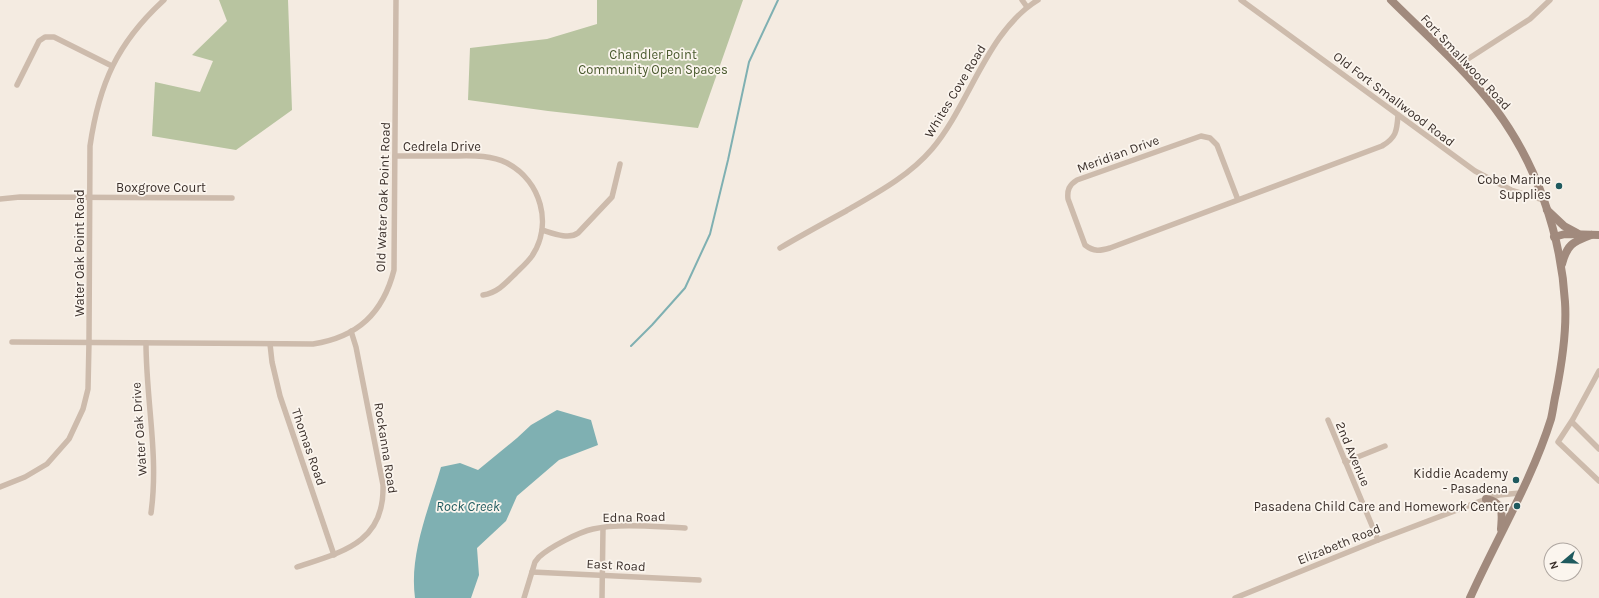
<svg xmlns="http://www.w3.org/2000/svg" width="1599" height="598" font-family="Karla,sans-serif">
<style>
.green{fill:#b8c4a0}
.water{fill:#7fb0b2}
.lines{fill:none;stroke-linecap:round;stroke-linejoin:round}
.stream{stroke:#7fb0b2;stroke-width:2}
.minor{stroke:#cdbbac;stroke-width:5.5}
.secondary{stroke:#a18a7d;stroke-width:8}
.poi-dot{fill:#1f5a5e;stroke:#fbf5ee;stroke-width:1.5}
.labels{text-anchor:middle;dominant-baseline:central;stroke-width:3.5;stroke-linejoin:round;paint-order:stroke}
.park-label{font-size:13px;fill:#4a5a2e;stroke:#fbf5ee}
.street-label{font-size:13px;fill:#3b302b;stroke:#fbf5ee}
.poi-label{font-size:13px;fill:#3b302b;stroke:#fbf5ee;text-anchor:end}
.water-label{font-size:14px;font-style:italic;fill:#1f5a5e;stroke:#fbf5ee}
</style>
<rect width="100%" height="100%" fill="#f4ebe1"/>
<g class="green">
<path d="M219 0H288L292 110 236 150 152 136 155 82 200 92 213 61 192 55 227 21Z"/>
<path d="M597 0H743L698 128 548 111 468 100 470 48 547 39 597 24Z"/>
</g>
<path class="water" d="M557 410 591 420 598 445 559 460 517 496 506 521 477 548 479 575 471 598H415C409 554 429 508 441 467L460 463 478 470 517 438 531 425Z"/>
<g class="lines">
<path class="stream" d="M631 346 652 325 685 288 710 234 728 160 749 62 778 0"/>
<g class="minor">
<path d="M1022 0 1027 7"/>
<path d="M1241 0 1475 171 1511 190 1543 200"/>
<path d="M1457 66 1530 19 1550 0"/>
<path d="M17 85 39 41 45 37H54L112 66"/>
<path d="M395 156C414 156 432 156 450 156 469 156 489 154 507 163 541 181 553 224 532 256 527 263 521 268 515 274 506 283 497 293 483 295"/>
<path d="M0 199 20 197 232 198"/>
<path d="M1238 200 1217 145 1210 138 1201 136 1077 180C1069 185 1067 190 1068 199L1085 245C1094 252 1100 251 1110 248L1382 146C1396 138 1397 131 1398 115"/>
<path d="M542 230C552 233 569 240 578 233L612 197 620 164"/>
<path d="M780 248C802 235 824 223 846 211 877 193 909 176 932 149 970 104 987 31 1038 0"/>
<path d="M12 342 313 344C358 337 383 313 394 270L396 0"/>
<path d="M146 343C146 400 159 456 151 513"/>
<path d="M270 344 272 362 280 396 334 555"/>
<path d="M1599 371 1573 419 1558 442 1599 481"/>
<path d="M1328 420 1378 540"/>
<path d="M1572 422 1599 449"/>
<path d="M1345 462 1385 446"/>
<path d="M0 487 25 477 47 464 69 439 83 409 88 389 89 342 90 146C99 84 117 43 164 0"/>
<path d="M297 567C342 552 385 543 383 485L356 347 351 331"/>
<path d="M532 572 699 580"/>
<path d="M524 598 535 562 539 557C550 547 579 532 593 529 620 523 657 527 685 528"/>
<path d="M602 598 603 528"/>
<path d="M1235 598 1378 540 1486 499 1499 495 1520 493"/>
</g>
<g class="secondary">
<path d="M1391 0C1426 35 1464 68 1494 107 1536 162 1561 234 1565 302 1567 332 1562 363 1556 393 1554 401 1553 411 1551 419 1532 480 1496 540 1470 598"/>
<path d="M1547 210 1564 226 1577 233"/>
<path d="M1554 237 1565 234 1599 235"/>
<path d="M1562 264C1567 245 1572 242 1591 235"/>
<path d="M1486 499C1505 503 1502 514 1501 529"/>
</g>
</g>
<g class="poi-dot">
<circle cx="1559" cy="186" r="4"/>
<circle cx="1516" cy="480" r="4"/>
<circle cx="1517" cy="506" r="4"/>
</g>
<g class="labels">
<g class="park-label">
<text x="653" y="54">Chandler Point<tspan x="653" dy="15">Community Open Spaces</tspan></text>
</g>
<g class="street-label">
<text transform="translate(1466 62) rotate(47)">Fort Smallwood Road</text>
<text transform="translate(955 91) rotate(-59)">Whites Cove Road</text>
<text transform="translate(1394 99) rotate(37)">Old Fort Smallwood Road</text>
<text x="442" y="146">Cedrela Drive</text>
<text transform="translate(1118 154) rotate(-20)">Meridian Drive</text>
<text x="161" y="187">Boxgrove Court</text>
<text transform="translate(383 197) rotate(-88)">Old Water Oak Point Road</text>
<text transform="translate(79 253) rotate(-90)">Water Oak Point Road</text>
<text transform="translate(139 429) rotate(-94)">Water Oak Drive</text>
<text transform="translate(309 447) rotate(71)">Thomas Road</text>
<text transform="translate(386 448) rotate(81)">Rockanna Road</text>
<text transform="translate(1353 454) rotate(67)">2nd Avenue</text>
<text transform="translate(634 517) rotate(-1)">Edna Road</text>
<text transform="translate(1339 544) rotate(-22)">Elizabeth Road</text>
<text transform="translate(616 565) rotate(3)">East Road</text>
</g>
<g class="poi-label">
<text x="1551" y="179">Cobe Marine<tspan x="1551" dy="15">Supplies</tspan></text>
<text x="1508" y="473">Kiddie Academy<tspan x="1508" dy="15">- Pasadena</tspan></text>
<text x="1509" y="506">Pasadena Child Care and Homework Center</text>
</g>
<g class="water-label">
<text x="468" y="506">Rock Creek</text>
</g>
</g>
<g transform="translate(1563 562) rotate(251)"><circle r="19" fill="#fbf5ee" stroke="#aea6a0"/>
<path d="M0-3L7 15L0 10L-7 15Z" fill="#1f5a5e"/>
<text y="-6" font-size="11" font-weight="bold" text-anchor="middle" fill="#3b302b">N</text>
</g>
</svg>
